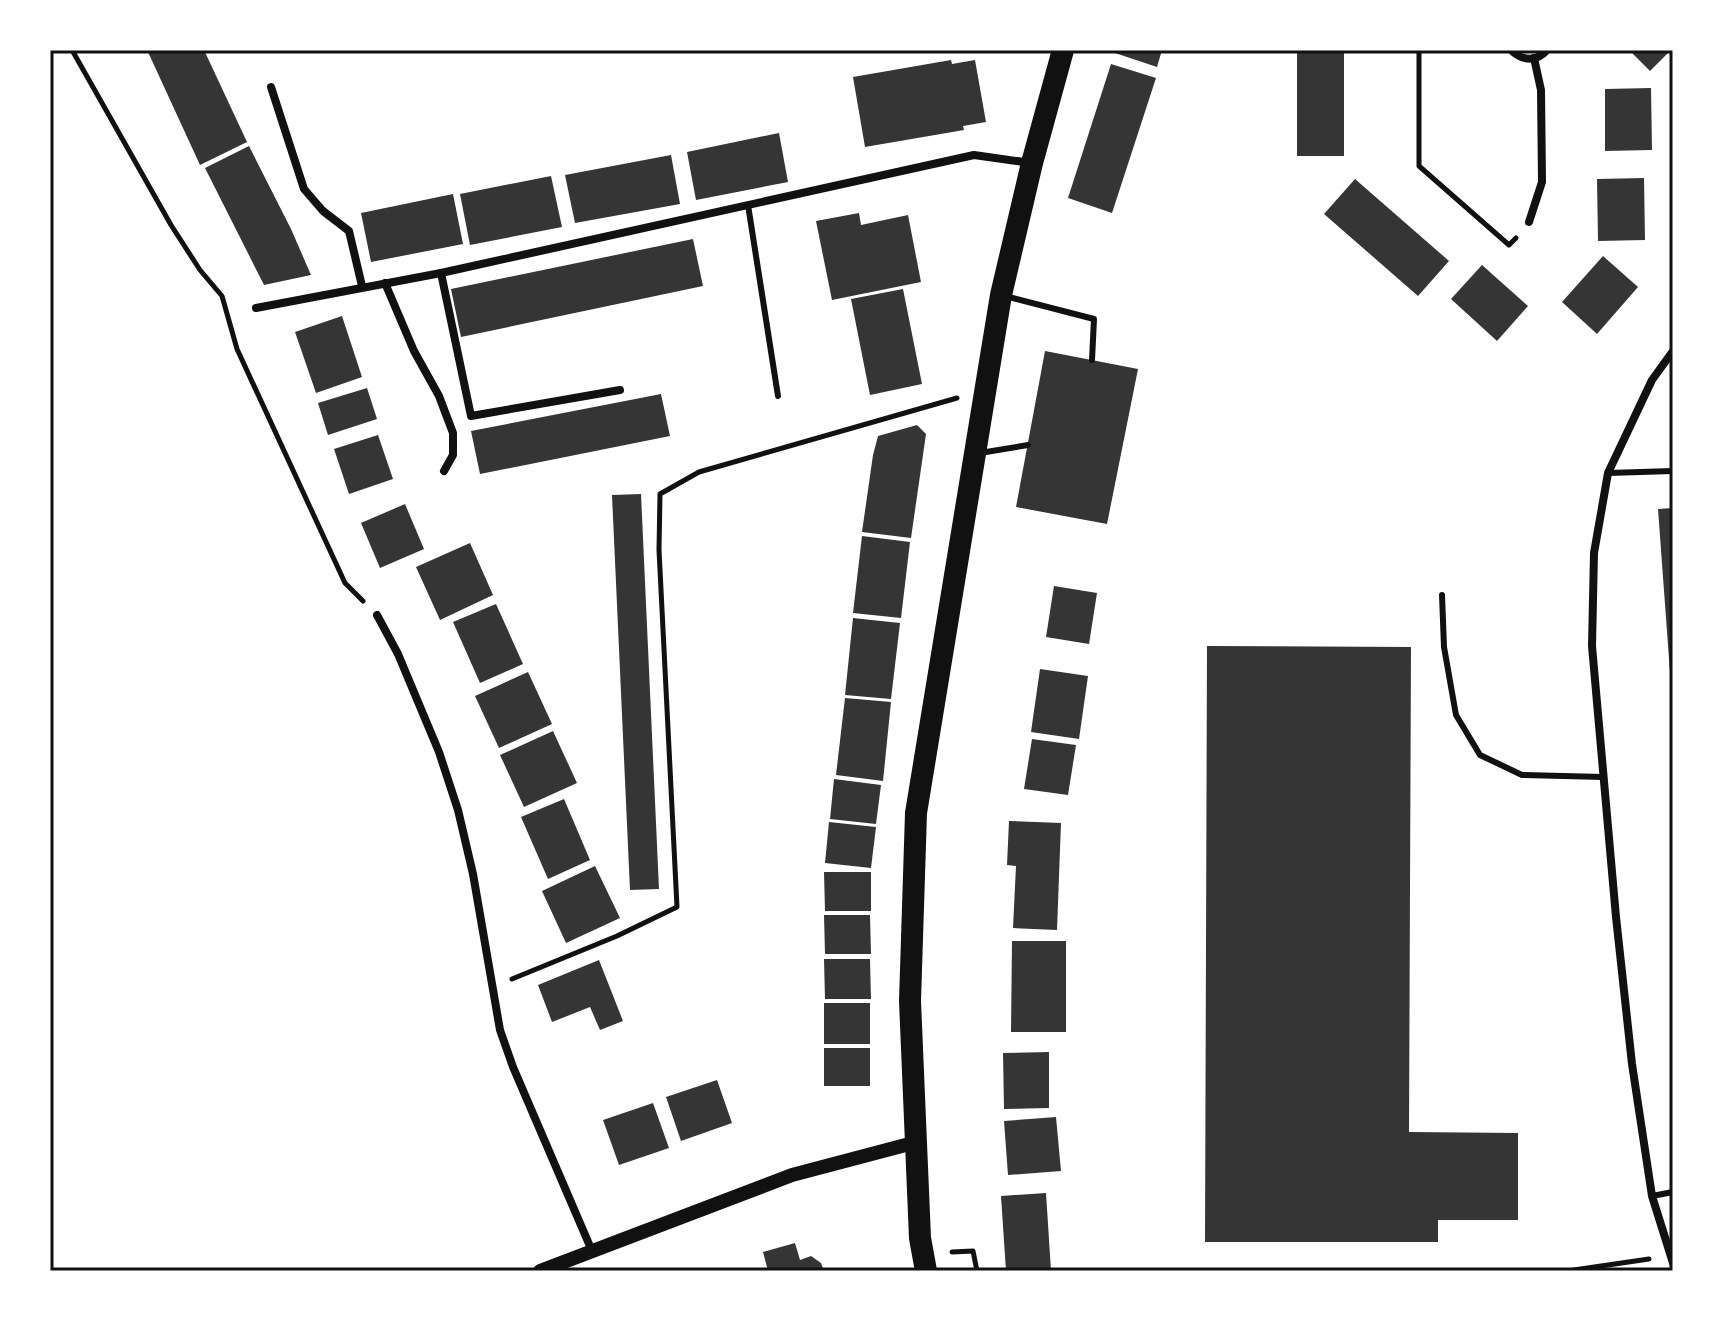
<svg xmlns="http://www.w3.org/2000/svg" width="1723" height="1321" font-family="Cabin,sans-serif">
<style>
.building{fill:#353535}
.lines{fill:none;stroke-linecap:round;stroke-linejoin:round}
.path{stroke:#111;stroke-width:5}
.service{stroke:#111;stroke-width:6}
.minor{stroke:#111;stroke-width:8}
.tertiary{stroke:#111;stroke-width:14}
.trunk{stroke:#111;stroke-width:22}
.neatline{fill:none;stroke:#111;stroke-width:3}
</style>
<rect width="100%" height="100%" fill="#fff"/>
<g class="building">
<path d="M170 50H204L247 142 200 165 148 52Z"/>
<path d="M1115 50H1162L1157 67 1115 53Z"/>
<rect x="1297" y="50" width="47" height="106"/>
<path d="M1629 50H1671L1650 71Z"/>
<path d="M951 60 952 64 975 60 986 122 963 126 964 130 865 147 853 77Z"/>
<path d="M1111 64 1156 78 1112 213 1068 198Z"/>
<path d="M1651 88 1652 150 1605 151V89Z"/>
<path d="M779 133 788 182 696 200 687 152Z"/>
<path d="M249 146 291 229 311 275 264 285 205 168Z"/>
<path d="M671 155 680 204 575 223 565 175Z"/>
<path d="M551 176 562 227 470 245 460 194Z"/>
<path d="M1644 178 1645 240 1598 241 1597 179Z"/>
<path d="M1355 179 1449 261 1418 296 1324 214Z"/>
<path d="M453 194 463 244 371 262 361 213Z"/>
<path d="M859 213 861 225 908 215 921 282 832 300 816 221Z"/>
<path d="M693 239 703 286 461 337 451 289Z"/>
<path d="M1603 256 1638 287 1597 334 1562 302Z"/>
<path d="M1482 265 1528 306 1497 341 1451 299Z"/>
<path d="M903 289 922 384 870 395 851 299Z"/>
<path d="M342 316 362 377 316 393 295 332Z"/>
<path d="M1045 351 1138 369 1107 524 1016 507Z"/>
<path d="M367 388 377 419 328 435 318 403Z"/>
<path d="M661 394 670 436 480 474 471 431Z"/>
<path d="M917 425 926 434 911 538 862 532 873 455 878 436Z"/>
<path d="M378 435 393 479 349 494 334 449Z"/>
<path d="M641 494 659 889 630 890 612 495Z"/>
<path d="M405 504 424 549 380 568 361 523Z"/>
<path d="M1673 508V686H1671L1658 509Z"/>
<path d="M862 536 910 542 901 618 853 613Z"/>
<path d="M470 543 493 595 440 620 416 567Z"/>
<path d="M1054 586 1097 593 1089 644 1046 637Z"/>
<path d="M496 604 523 664 480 683 453 622Z"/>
<path d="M853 618 900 623 891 699 845 695Z"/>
<path d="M1207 646 1411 647 1409 1132 1518 1133V1220H1438V1242H1205Z"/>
<path d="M1040 669 1088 676 1079 739 1031 732Z"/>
<path d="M528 672 552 724 499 748 475 696Z"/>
<path d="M845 698 891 702 883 781 836 775Z"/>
<path d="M553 731 577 783 524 807 500 755Z"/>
<path d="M1032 739 1076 745 1068 795 1024 789Z"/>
<path d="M834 779 881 785 876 824 830 819Z"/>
<path d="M564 799 590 860 548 879 521 817Z"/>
<path d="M1009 821 1061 823 1057 930 1013 928 1016 866 1007 865Z"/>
<path d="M829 822 876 827 871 868 825 863Z"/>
<path d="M595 866 620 918 566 943 542 891Z"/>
<path d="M824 872H871V911H825Z"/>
<path d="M824 915H870L871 954H825Z"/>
<path d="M1012 941H1066V1032H1011Z"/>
<path d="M824 959H870L871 999H825Z"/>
<path d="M599 960 623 1021 600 1030 590 1007 552 1022 538 985Z"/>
<rect x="824" y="1003" width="46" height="41"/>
<rect x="824" y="1048" width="46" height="38"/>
<path d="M1049 1052V1108L1004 1109 1003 1053Z"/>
<path d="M717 1080 732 1123 681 1141 666 1097Z"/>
<path d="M653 1103 669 1148 619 1165 603 1120Z"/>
<path d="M1056 1117 1061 1171 1008 1175 1004 1121Z"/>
<path d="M1046 1193 1051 1271H1006L1001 1196Z"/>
<path d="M795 1243 800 1260 811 1256 821 1263 824 1271H768L763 1252Z"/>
</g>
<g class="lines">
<g class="path">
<path d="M72 50 171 225 200 270 222 296 237 349 345 583 363 601"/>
<path d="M1419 50V166L1509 245 1516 238"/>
<path d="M512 979 617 936 677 907 659 550 660 494 699 472 957 398"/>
<path d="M952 1252 973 1251 977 1271"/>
<path d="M1567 1271 1649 1259"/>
</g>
<g class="service">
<path d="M748 205 778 396"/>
<path d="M1005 296 1094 319 1092 360"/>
<path d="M980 453 1028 445"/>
<path d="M1608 473 1673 471"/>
<path d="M1442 595 1444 647 1456 715 1480 755 1522 775 1603 777"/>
<path d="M1652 1196 1673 1192"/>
</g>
<g class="minor">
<path d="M1511 50C1522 61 1537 62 1547 50"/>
<path d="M271 87 304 189 323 211 349 231 362 286"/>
<path d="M1529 222 1542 182 1541 90 1534 58"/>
<path d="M441 273 471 416 620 390"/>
<path d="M385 283 414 351 439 396 453 433V455L444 471"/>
<path d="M256 308 441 273 974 155 1031 163"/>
<path d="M1673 351 1652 380 1608 473 1594 553 1592 646 1616 917 1632 1064 1652 1196 1673 1263"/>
<path d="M377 615 398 654 439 752 458 810 473 874 500 1030 513 1067 592 1251"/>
</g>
<path class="tertiary" d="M540 1271 792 1175 917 1142"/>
<path class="trunk" d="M926 1271 920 1238 910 1001 916 813 1001 295 1032 163 1063 50"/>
</g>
<rect width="1723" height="1321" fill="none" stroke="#ffffff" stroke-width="104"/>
<rect x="52" y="52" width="1619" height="1217" class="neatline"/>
</svg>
